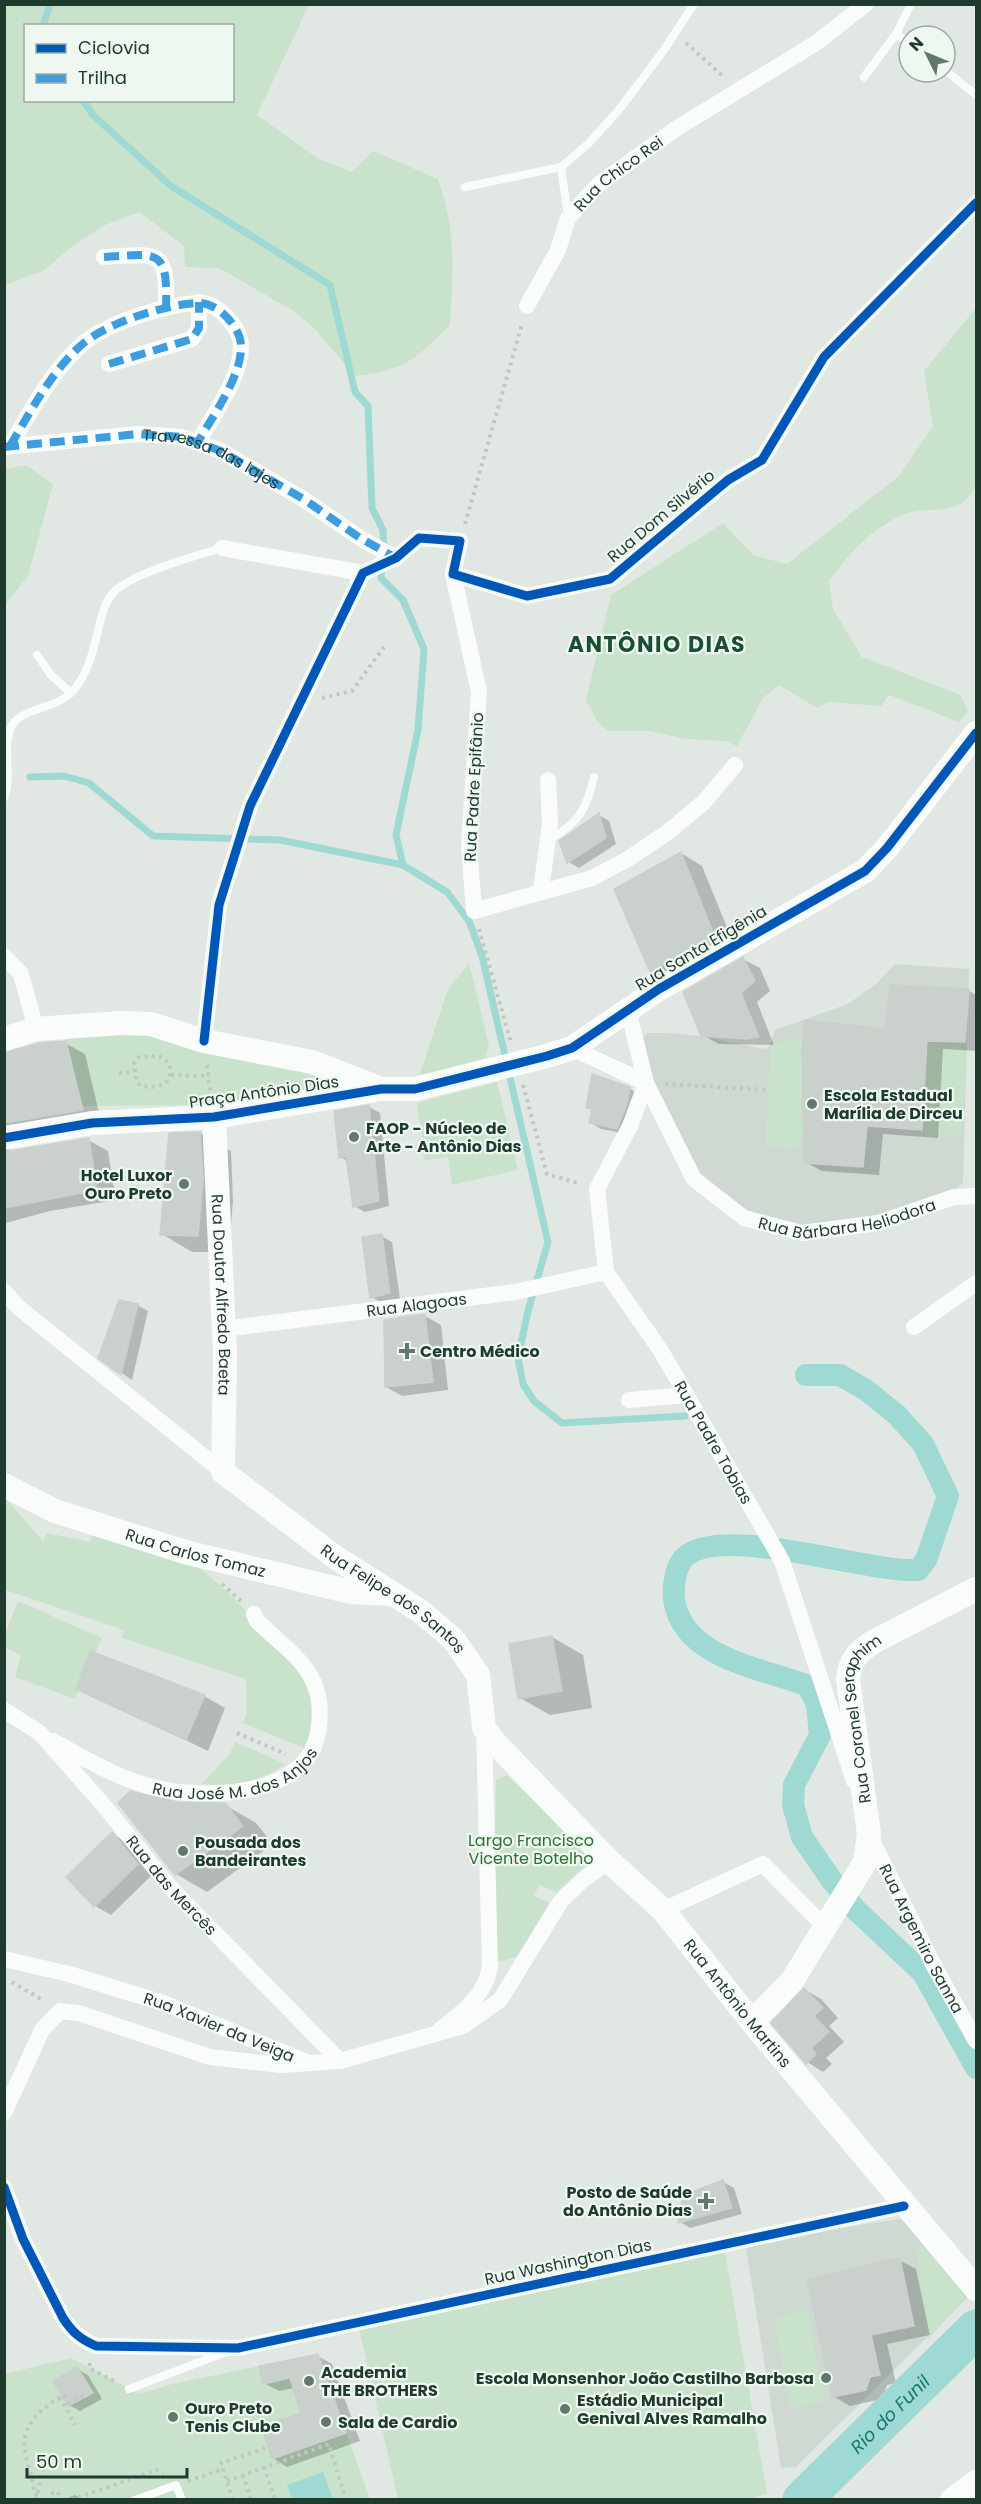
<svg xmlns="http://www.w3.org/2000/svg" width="981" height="2504" font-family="Poppins,sans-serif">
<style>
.built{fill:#cfd9d2}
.green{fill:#c9e2cb;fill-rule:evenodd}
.water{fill:#9fd9d3}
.shadow{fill:#0003}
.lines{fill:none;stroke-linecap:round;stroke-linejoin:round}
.stream{stroke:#9fd9d3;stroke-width:7}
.canal{stroke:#9fd9d3;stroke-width:22}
.river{stroke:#9fd9d3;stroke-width:39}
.building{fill:#cad0cc;stroke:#cad1cc;stroke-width:1.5}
.path{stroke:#bfc8c3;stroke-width:4;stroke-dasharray:3 4.5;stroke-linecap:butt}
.lane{stroke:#fafcfb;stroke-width:8}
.street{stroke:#fafcfb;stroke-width:16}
.secondary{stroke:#fafcfb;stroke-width:24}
.quiet{stroke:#3c9ee1;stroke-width:8;stroke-dasharray:15 8;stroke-linecap:butt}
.cycleway-casing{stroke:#eff7f1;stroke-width:13}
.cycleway{stroke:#0057b8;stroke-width:9}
.poi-dot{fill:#63786d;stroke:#eff7f1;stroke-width:2}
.labels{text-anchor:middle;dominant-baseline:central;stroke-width:4.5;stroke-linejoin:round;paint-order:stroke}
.street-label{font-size:16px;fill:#1f3b2d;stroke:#eff7f1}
.poi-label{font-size:16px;font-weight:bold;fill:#1f3b2d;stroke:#eff7f1;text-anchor:start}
.park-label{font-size:16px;fill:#287333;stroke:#eff7f1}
.water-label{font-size:18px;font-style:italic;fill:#177972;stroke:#eff7f1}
.district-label{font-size:22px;font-weight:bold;letter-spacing:1.5px;fill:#1a4e35;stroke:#eff7f1}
</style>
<rect width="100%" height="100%" fill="#e1e8e3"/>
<g class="built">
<path d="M895 964 969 969 963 1183 943 1201 802 1233 744 1218 694 1179 637 1045 647 1033H670L701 1036 764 1049 770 1046 775 1030 848 1004 876 984Z"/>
<path d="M914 2217 976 2289 796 2467 781 2468 745 2242Z"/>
</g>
<g class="green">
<path d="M4 5H309L257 115 319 159 352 172 373 151 438 179C457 234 453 269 450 325 416 359 404 371 355 376L315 329 292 310 219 268 185 267 184 246 139 212 105 225 71 247 43 271 5 285ZM26 26H232V100H26Z"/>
<path d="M976 308V486C957 522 929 502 900 516 868 532 850 553 829 581L833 609 862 657 961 695 968 712 959 722 889 695 881 706 828 702 817 708 779 685 763 698 737 746 725 741 686 739 650 731H608L597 721 586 700 611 595 723 523 753 555 787 564 899 476 933 426 924 371Z"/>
<path d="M26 465 53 484 28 576 5 605V469Z"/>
<path d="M469 963 489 1045 485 1058 419 1077 448 989Z"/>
<path d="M112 1027 195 1039 341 1083 334 1090 212 1105 82 1106 64 1035Z"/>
<path d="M875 1028 926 1047 967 1048 961 1137 925 1136V1072L871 1060Z"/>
<path d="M803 1038 804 1139 794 1149 765 1145 771 1043Z"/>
<path d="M497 1082 518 1170 452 1185 448 1157 425 1160 417 1103Z"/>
<path d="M4 1497 43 1541 47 1533 90 1542 92 1536C126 1539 161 1549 192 1564 215 1574 299 1663 307 1686 314 1705 314 1730 304 1748L243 1723 247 1712 246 1679 122 1638 124 1630 5 1590Z"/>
<path d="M18 1601 102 1638 75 1699 15 1677 21 1655 5 1647V1635Z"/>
<path d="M235 1742 285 1764C259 1783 233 1787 201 1784L229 1755Z"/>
<path d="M507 1775 588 1854 587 1864 557 1892 539 1885 534 1896 549 1903 517 1957 497 1962 494 1902 496 1780Z"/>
<path d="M926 2237 971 2289 928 2340 917 2252Z"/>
<path d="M723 2241 767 2494 745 2500 398 2499 358 2324Z"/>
<path d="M808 2311 824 2402 790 2408 774 2318Z"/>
<path d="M318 2354 370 2499H5L4 2374 71 2358 139 2394 172 2384Z"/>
</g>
<path class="water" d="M323 2472 333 2499H292L287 2485Z"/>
<g class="shadow">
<path d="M599 815 609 821 616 844 579 868 569 862Z"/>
<path d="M681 853 702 866 737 952 672 984 651 971Z"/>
<path d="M743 959 760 968 770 991 757 1002 774 1045 719 1044 703 1035Z"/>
<path d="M968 990 976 995V1051L943 1049 938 1138 883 1134 879 1175 822 1171 805 1162 886 1030Z"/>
<path d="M65 1043 85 1054 101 1121 10 1143 9 1153 88 1140 108 1151 116 1200 50 1211 6 1223 4 1054Z"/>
<path d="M629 1088 640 1095 628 1134 601 1129 591 1123 593 1110 588 1107Z"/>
<path d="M369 1107 380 1113 389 1206 365 1212 354 1206 348 1161 340 1157Z"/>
<path d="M200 1133 231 1151 233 1200 229 1252H192L162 1234Z"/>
<path d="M381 1236 392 1242 400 1299 382 1303 372 1297Z"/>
<path d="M137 1305 148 1311 132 1380 99 1357Z"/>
<path d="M425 1316 441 1325 448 1390 402 1396 386 1387Z"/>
<path d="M552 1637 583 1655 592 1708 550 1715 520 1698Z"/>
<path d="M78 1688 204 1696 225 1708 208 1751Z"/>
<path d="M120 1803 225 1805 256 1823 273 1844 207 1892 176 1874Z"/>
<path d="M112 1834 128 1843 153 1874 111 1915 95 1906Z"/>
<path d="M805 1990 821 1999 838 2018 829 2026 844 2042 826 2058 832 2064 823 2072 807 2062Z"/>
<path d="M723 2182 734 2188 742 2214 690 2228 680 2222Z"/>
<path d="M899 2260 916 2269 930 2335 887 2344 896 2383 887 2385 882 2399 850 2406 833 2396Z"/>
<path d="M318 2356 332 2364 360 2441 287 2467 273 2458 303 2414 294 2388 279 2391 264 2383Z"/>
<path d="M77 2369 88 2375 102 2399 80 2411 69 2405Z"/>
<path d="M75 2495 82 2500H62Z"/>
</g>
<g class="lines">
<g class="stream">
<path d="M43 26 50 4"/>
<path d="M83 100 93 115 171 186 330 285 355 392 368 406 372 508 383 530 384 548"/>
<path d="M382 566 381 578 403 600 424 649 418 730 396 835 403 865"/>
<path d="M30 777 64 776 89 783 153 836 280 840 403 865 447 892 469 921 482 956 548 1242 528 1311 518 1358 523 1384 534 1401 562 1423 685 1416"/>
</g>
<path class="canal" d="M806 1375H840L866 1390 897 1415 923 1444 948 1496 926 1560 918 1570C867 1573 725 1524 686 1556 675 1565 673 1586 674 1599 682 1659 763 1668 808 1686L817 1704 820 1735 794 1785 793 1805 802 1837 830 1878 855 1909 923 1973 976 2068"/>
<path class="river" id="s1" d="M802 2500 976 2329"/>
</g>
<g class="building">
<path d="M599 813 606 838 567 863 559 841Z"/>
<path d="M681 852 716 940 671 966 669 961 650 972 614 889Z"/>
<path d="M743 957 755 981 741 993 759 1037 747 1039 701 1036 683 992Z"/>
<path d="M890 985 969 989 965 1042 927 1041 922 1130 867 1126 863 1167 804 1163 802 1049 805 1020 885 1029Z"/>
<path d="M66 1041 83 1110 4 1123V1053L39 1043Z"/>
<path d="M592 1074 630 1087 627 1104 617 1129 589 1123 592 1109 586 1108Z"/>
<path d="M369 1105 379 1201 353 1207 346 1156 339 1158 334 1111Z"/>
<path d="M200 1132 203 1181 198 1236 160 1235 169 1133Z"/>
<path d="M89 1138 97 1190 4 1208V1152Z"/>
<path d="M382 1234 390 1293 370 1298 362 1237Z"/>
<path d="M119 1300 138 1304 121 1375 98 1358Z"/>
<path d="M425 1314 433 1382 385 1387 384 1320Z"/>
<path d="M552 1636 562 1691 518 1699 509 1644Z"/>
<path d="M90 1651 205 1695 186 1740 76 1689Z"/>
<path d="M130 1791 177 1802 225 1803 243 1826 175 1875 118 1803Z"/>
<path d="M112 1832 138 1864 94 1907 66 1877Z"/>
<path d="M804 1988 823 2008 814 2016 829 2032 811 2048 816 2054 806 2064 771 2023Z"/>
<path d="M723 2180 732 2208 678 2223 683 2195Z"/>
<path d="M900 2258 914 2326 871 2335 880 2375 870 2377 866 2390 832 2397 807 2279Z"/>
<path d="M318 2354 346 2433 272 2459 261 2426 301 2413 290 2378 263 2384 259 2366Z"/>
<path d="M77 2367 93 2393 68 2406 53 2381Z"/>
</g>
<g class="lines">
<g class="path">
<path d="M686 43 725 78"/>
<path d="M465 524 522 324"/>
<path d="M322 698 352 691 384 647"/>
<path d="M479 929 511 1043"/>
<path d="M159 1056 169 1063C174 1087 159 1088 140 1086L136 1080 134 1062 139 1057Z"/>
<path d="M207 1065 211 1096"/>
<path d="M119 1073 134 1072"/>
<path d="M171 1075 209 1076"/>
<path d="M665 1084 769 1090"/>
<path d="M523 1085 547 1174 581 1184"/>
<path d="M222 1584 241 1601"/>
<path d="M237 1733 286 1754"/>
<path d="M12 1982 44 2001"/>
<path d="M90 2363 89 2368 118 2383"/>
<path d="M60 2397 75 2425"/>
<path d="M264 2467 275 2500"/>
<path d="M243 2475 251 2500"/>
<path d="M188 2481 223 2469"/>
<path d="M227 2481 329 2444 346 2500"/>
<path d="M51 2494 58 2492 60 2500"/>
<path d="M37 2496 34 2492C33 2478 27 2464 25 2450 20 2425 45 2405 64 2395L69 2403 84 2395"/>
<path d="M36 2500 43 2470"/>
<path d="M71 2500 156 2470 163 2475"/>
<path d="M233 2500 221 2463 266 2448"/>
</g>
<g class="lane">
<path d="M896 34 909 43"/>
<path d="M945 70 976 95"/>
<path d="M864 77 896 34 911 4"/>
<path d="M561 167 568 217"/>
<path d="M465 187 561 167 588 144 618 111 664 50 694 4"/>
<path d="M37 655 51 675 71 693"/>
<path d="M4 798C13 776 2 750 10 730 18 707 54 710 71 693 87 677 93 652 98 631 101 618 104 603 113 593 129 574 197 555 222 548"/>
<path d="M549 839C578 825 587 808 594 777"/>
<path d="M129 2389 226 2352"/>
<path d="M135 2500 176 2485 182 2500"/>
</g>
<g class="street">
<path d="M104 257C158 254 168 247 166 308"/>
<path id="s2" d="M527 306 558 250 568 218 599 184 677 128 816 43 866 4"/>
<path d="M109 364 192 339 199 328V302"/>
<path d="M10 446C31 411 53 368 85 342 110 322 165 305 196 303 217 301 241 327 241 346 242 376 212 417 198 442"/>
<path d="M4 447 138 434 182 437 221 451 305 500 360 538 396 558"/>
<path d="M222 548 363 573"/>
<path d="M453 574 479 692 469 845 474 911 592 878 628 859 668 832 704 802 735 765"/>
<path d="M541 890 550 824 548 780"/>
<path d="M4 956 21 974 36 1029"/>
<path id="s3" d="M628 1010 646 1083 694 1179 744 1218 802 1233 878 1223 954 1197 976 1196"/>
<path d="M204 1041 219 905 250 806 363 573 396 558 419 538 460 541 453 574 527 596 610 579 728 480 762 460 824 357 976 203"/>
<path id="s4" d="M572 1048 646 1083 630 1126 597 1189 606 1272 661 1351 782 1561 854 1781"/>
<path d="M4 1291 18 1307 223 1472"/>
<path d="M914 1327 976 1283"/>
<path id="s5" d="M224 1329 515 1292 606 1272"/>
<path d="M629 1400 686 1395"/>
<path id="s6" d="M4 1710 40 1733 106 1808 170 1887 340 2061"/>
<path id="s7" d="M53 1741C94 1764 132 1787 179 1792 230 1797 314 1791 319 1725 321 1709 319 1691 311 1677 299 1655 274 1638 257 1621L254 1614"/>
<path id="s8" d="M869 1834 934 1966 976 2041"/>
<path d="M663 1910 763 1864 825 1927"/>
<path id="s9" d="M4 1959 69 1974 163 2003 304 2061"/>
<path d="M441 2029C464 2011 484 1997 490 1967L484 1728"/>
<path d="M4 2113 42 2030 60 2011 79 2013 210 2057 281 2065 340 2061 463 2026 500 2000 561 1901 584 1879 609 1861"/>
<path d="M4 2187 23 2239 63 2318C72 2332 80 2339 96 2346L238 2348 904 2206"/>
</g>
<g class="secondary">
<path d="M4 1039 36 1029 120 1023 151 1024 204 1041 312 1062 381 1089"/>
<path id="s10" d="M214 1117 225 1355 223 1472 335 1557 420 1611 454 1640 478 1675 484 1728 498 1746 609 1861 663 1910 752 2022 976 2289"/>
<path d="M4 1138 92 1123 214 1117 381 1089H415L547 1056 572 1048 659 989 865 871 887 848 976 733"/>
<path id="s11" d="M4 1485 55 1511 185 1552 351 1592 390 1594"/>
<path id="s12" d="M752 2022 792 1981 865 1862 869 1834 848 1679C850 1660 857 1653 873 1642L976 1589"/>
<path d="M952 2500 976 2482"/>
</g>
<g class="quiet">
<path d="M104 257C158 254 168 247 166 308"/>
<path d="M109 364 192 339 199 328V302"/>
<path d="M10 446C31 411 53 368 85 342 110 322 165 305 196 303 217 301 241 327 241 346 242 376 212 417 198 442"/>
<path id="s13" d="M4 447 138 434 182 437 221 451 305 500 360 538 396 558"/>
</g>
<g class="cycleway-casing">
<g id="cycleway">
<path d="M204 1041 219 905 250 806 363 573 396 558 419 538 460 541 453 574 527 596 610 579 728 480 762 460 824 357 976 203"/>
<path d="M4 1138 92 1123 214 1117 381 1089H415L547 1056 572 1048 659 989 865 871 887 848 976 733"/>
<path d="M4 2187 23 2239 63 2318C72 2332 80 2339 96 2346L238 2348 904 2206"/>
</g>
</g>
<use href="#cycleway" class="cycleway"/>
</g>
<g class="poi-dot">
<circle cx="812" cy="1104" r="6"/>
<circle cx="354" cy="1137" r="6"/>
<circle cx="184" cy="1184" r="6"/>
<path d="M404 1342h6v6h6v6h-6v6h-6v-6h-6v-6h6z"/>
<circle cx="183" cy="1851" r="6"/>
<path d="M703 2192h6v6h6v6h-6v6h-6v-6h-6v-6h6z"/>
<circle cx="826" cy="2378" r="6"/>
<circle cx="309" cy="2381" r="6"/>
<circle cx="565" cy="2409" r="6"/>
<circle cx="173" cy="2417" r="6"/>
<circle cx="326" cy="2422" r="6"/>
</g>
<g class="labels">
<g class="street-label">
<text stroke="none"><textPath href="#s2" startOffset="165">Rua Chico Rei</textPath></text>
<text stroke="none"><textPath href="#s13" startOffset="213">Travessa das lajes</textPath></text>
<text transform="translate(661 516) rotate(-40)">Rua Dom Silvério</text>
<text transform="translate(474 787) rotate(-87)">Rua Padre Epifânio</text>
<text transform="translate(701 948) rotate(-31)">Rua Santa Efigênia</text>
<text transform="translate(264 1092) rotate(-8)">Praça Antônio Dias</text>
<text stroke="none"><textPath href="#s3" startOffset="352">Rua Bárbara Heliodora</textPath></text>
<text stroke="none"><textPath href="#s10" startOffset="178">Rua Doutor Alfredo Baeta</textPath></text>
<text stroke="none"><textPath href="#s5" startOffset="194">Rua Alagoas</textPath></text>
<text stroke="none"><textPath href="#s4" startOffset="484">Rua Padre Tobias</textPath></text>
<text stroke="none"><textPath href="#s11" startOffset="204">Rua Carlos Tomaz</textPath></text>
<text stroke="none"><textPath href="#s10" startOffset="568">Rua Felipe dos Santos</textPath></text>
<text stroke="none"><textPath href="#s12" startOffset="346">Rua Coronel Seraphim</textPath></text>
<text stroke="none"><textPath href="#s7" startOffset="198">Rua José M. dos Anjos</textPath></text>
<text stroke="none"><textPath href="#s6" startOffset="244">Rua das Mercês</textPath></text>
<text stroke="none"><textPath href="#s8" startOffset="117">Rua Argemiro Sanna</textPath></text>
<text stroke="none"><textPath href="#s10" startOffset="1112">Rua Antônio Martins</textPath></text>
<text stroke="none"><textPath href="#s9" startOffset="226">Rua Xavier da Veiga</textPath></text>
<text transform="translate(568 2262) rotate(-12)">Rua Washington Dias</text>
</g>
<g class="poi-label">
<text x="824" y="1095">Escola Estadual<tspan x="824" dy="18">Marília de Dirceu</tspan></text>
<text x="366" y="1128">FAOP - Núcleo de<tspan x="366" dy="18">Arte - Antônio Dias</tspan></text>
<text x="172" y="1175" text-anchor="end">Hotel Luxor<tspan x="172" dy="18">Ouro Preto</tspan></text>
<text x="420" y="1351">Centro Médico</text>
<text x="195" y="1842">Pousada dos<tspan x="195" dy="18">Bandeirantes</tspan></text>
<text x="692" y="2192" text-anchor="end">Posto de Saúde<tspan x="692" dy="18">do Antônio Dias</tspan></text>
<text x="321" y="2372">Academia<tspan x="321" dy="18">THE BROTHERS</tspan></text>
<text x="814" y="2378" text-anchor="end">Escola Monsenhor João Castilho Barbosa</text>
<text x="577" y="2400">Estádio Municipal<tspan x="577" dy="18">Genival Alves Ramalho</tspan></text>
<text x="185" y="2408">Ouro Preto<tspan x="185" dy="18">Tenis Clube</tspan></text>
<text x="338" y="2422">Sala de Cardio</text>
</g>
<g class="park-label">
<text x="531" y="1840">Largo Francisco<tspan x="531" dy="18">Vicente Botelho</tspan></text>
</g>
<g class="water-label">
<text stroke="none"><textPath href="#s1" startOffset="123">Rio do Funil</textPath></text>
</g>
<g class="district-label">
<text x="657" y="644">ANTÔNIO DIAS</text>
</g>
</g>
<rect width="981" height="2504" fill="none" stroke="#1f3b2d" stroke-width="12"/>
<rect x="24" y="24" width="210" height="78" fill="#eff7f1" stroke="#9caca3" stroke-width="1.5"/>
<rect x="36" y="44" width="30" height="9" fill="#0057b8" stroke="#9caca3" stroke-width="1.5"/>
<text x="78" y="54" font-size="18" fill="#1f3b2d">Ciclovia</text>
<rect x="36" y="74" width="30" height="9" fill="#3c9ee1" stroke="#9caca3" stroke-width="1.5"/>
<text x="78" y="84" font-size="18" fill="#1f3b2d">Trilha</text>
<g transform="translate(927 54) rotate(313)"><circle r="28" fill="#eff7f1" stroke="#9caca3" stroke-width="1.5"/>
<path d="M0-4.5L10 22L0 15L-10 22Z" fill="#63786d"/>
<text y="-9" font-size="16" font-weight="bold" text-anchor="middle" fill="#1f3b2d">N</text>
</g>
<path d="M27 2468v9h160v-9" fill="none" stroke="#1f3b2d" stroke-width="3"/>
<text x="36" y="2468" font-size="18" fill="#1f3b2d" stroke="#eff7f1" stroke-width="4.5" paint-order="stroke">50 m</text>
</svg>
